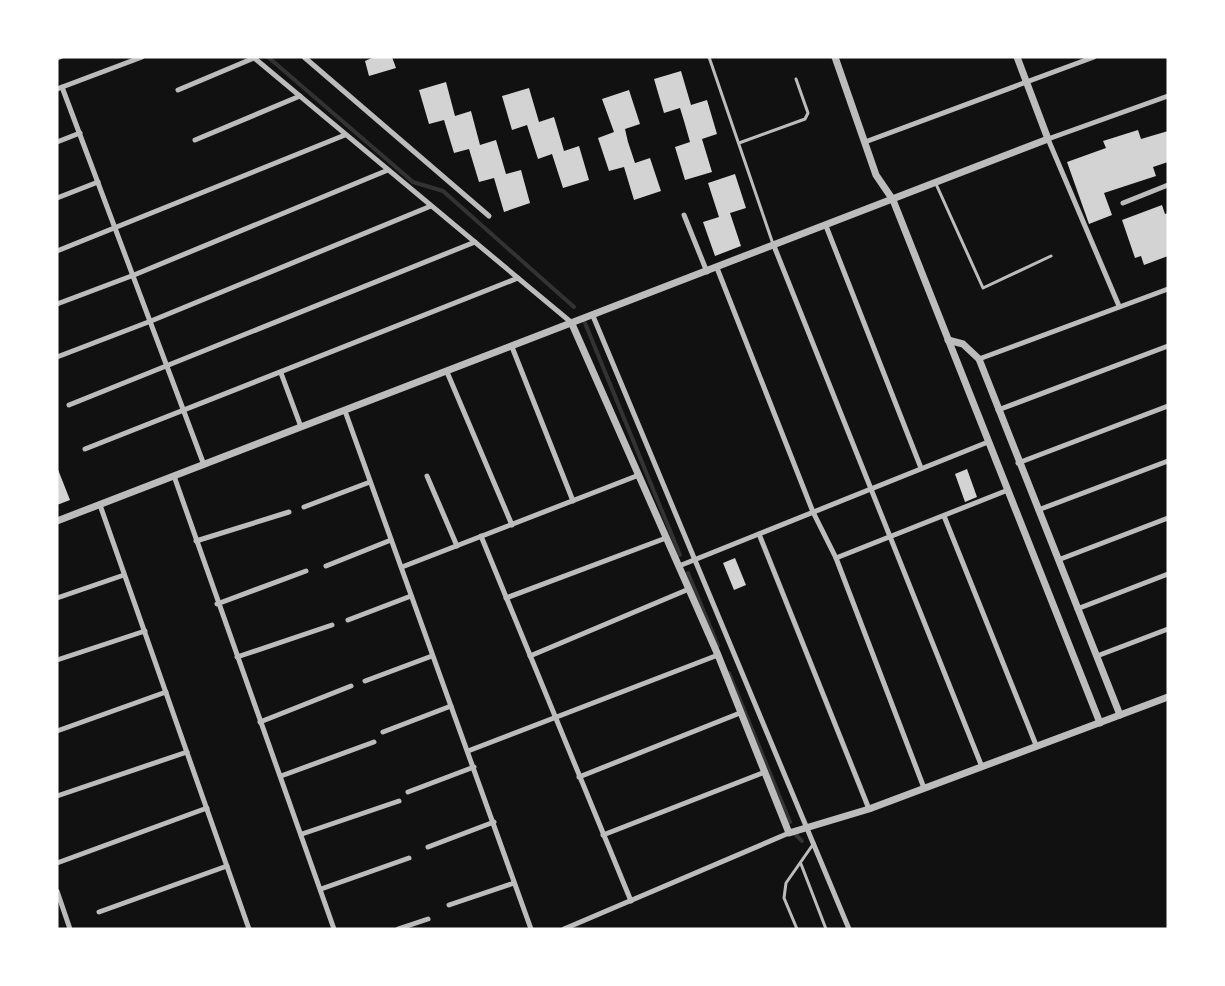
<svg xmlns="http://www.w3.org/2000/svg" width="1225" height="986" font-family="Ubuntu,sans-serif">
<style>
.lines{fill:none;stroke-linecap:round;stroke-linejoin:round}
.stream{stroke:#333;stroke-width:4}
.building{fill:#d3d3d3}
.service{stroke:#bcbcbc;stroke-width:3}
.minor{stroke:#bcbcbc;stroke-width:5}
.tertiary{stroke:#bcbcbc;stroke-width:7}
</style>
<rect width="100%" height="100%" fill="#111"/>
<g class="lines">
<g class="stream">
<path d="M268 57 413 182 443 191 574 307"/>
<path d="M585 323 680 555"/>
<path d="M688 573 718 646"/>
<path d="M729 673 790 822"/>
<path d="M795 834 802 841"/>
</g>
</g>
<g class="building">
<path d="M374 57H392L396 68 369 76 365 61Z"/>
<path d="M681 71 691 105 707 100 717 134 702 139 712 172 685 180 675 147 690 142 684 121 680 108 664 113 654 79Z"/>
<path d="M446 82 455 116 471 111 480 145 496 140 506 174 521 170 530 203 504 212 494 178 479 182 469 149 454 153 444 120 429 124 419 90Z"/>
<path d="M529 88 539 122 554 117 564 151 579 146 589 180 563 188 552 154 538 159 527 125 512 130 502 96Z"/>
<path d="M629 90 640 124 625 129 628 142 635 163 650 158 661 191 634 200 624 167 609 171 598 138 614 132 602 99Z"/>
<path d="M1138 130 1141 139 1168 131V162L1153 167 1156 176 1104 193 1112 215 1089 224 1067 162 1106 148 1103 141Z"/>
<path d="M735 174 746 208 730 213 741 246 715 256 703 222 719 217 708 183Z"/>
<path d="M1162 205 1165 214 1168 213V256L1144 265 1141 256 1135 258 1122 220Z"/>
<path d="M57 467 70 500 57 505Z"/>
<path d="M967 469 977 497 965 502 955 474Z"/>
<path d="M735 558 746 585 734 590 723 563Z"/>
</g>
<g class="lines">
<g class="service">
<path d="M709 57 773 244"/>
<path d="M57 59 62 57"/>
<path d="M739 143 805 119 808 113 796 79"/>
<path d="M936 184 983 288 1051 256"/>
<path d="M801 864 826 929"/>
<path d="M797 929 784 898 786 883 814 843"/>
</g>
<g class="minor">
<path d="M253 57 572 323"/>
<path d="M304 57 489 216"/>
<path d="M62 87 204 465"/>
<path d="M57 89 142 57"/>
<path d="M178 90 254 58"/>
<path d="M195 140 300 96"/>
<path d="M57 142 80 133"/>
<path d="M865 142 1094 57"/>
<path d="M57 198 98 182"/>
<path d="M1123 203 1168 185"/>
<path d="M684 215 707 272"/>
<path d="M826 226 921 468"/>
<path d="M774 246 982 767"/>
<path d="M57 251 345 135"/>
<path d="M717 268 813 512 836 558 924 788"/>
<path d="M57 304 134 275 388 170"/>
<path d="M1119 306 1048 139 1168 96"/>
<path d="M593 316 849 929"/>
<path d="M512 347 573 501"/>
<path d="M57 357 151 321 431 206"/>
<path d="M979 359 1168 289"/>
<path d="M447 372 512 525"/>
<path d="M281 373 301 427"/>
<path d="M69 405 475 242"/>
<path d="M998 410 1168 346"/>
<path d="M345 411 531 929"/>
<path d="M85 449 518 278"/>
<path d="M1018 463 1168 406"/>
<path d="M174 476 334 929"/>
<path d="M427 476 457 546"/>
<path d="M100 505 249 929"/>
<path d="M304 507 370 482"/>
<path d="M1038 510 1168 461"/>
<path d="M944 516 1036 745"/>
<path d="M759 534 869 809"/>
<path d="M481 536 631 901"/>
<path d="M196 541 289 512"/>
<path d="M836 558 1008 490"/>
<path d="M1058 560 1168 518"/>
<path d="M326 566 391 540"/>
<path d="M679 566 988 442"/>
<path d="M402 567 639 475"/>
<path d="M57 598 124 575"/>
<path d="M506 598 666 538"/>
<path d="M217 604 306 571"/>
<path d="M1077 609 1168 574"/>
<path d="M348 620 411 596"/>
<path d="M530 656 689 589"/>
<path d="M1097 656 1168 629"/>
<path d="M237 657 332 625"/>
<path d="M57 660 145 631"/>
<path d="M365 681 432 656"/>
<path d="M260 722 351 686"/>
<path d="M57 731 166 692"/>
<path d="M383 732 451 706"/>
<path d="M468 751 718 655"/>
<path d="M281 776 374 742"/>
<path d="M579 777 740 713"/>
<path d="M408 792 474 767"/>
<path d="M57 796 187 752"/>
<path d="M302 834 399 801"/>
<path d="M603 835 765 772"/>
<path d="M428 847 494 822"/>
<path d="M57 863 207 808"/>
<path d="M321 889 409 858"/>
<path d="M57 891 70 929"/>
<path d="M449 905 514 883"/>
<path d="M99 912 227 866"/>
<path d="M398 929 428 919"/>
<path d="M564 929 789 833"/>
</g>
<g class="tertiary">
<path d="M835 57 876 175 893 200 1100 723"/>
<path d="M572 324 718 655 789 833 869 809 1168 697"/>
<path d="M948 340 963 344 979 359 1120 715"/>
<path d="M57 521 1048 139 1017 57"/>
</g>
</g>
<rect width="1225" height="986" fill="none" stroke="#ffffff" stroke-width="117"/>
</svg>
